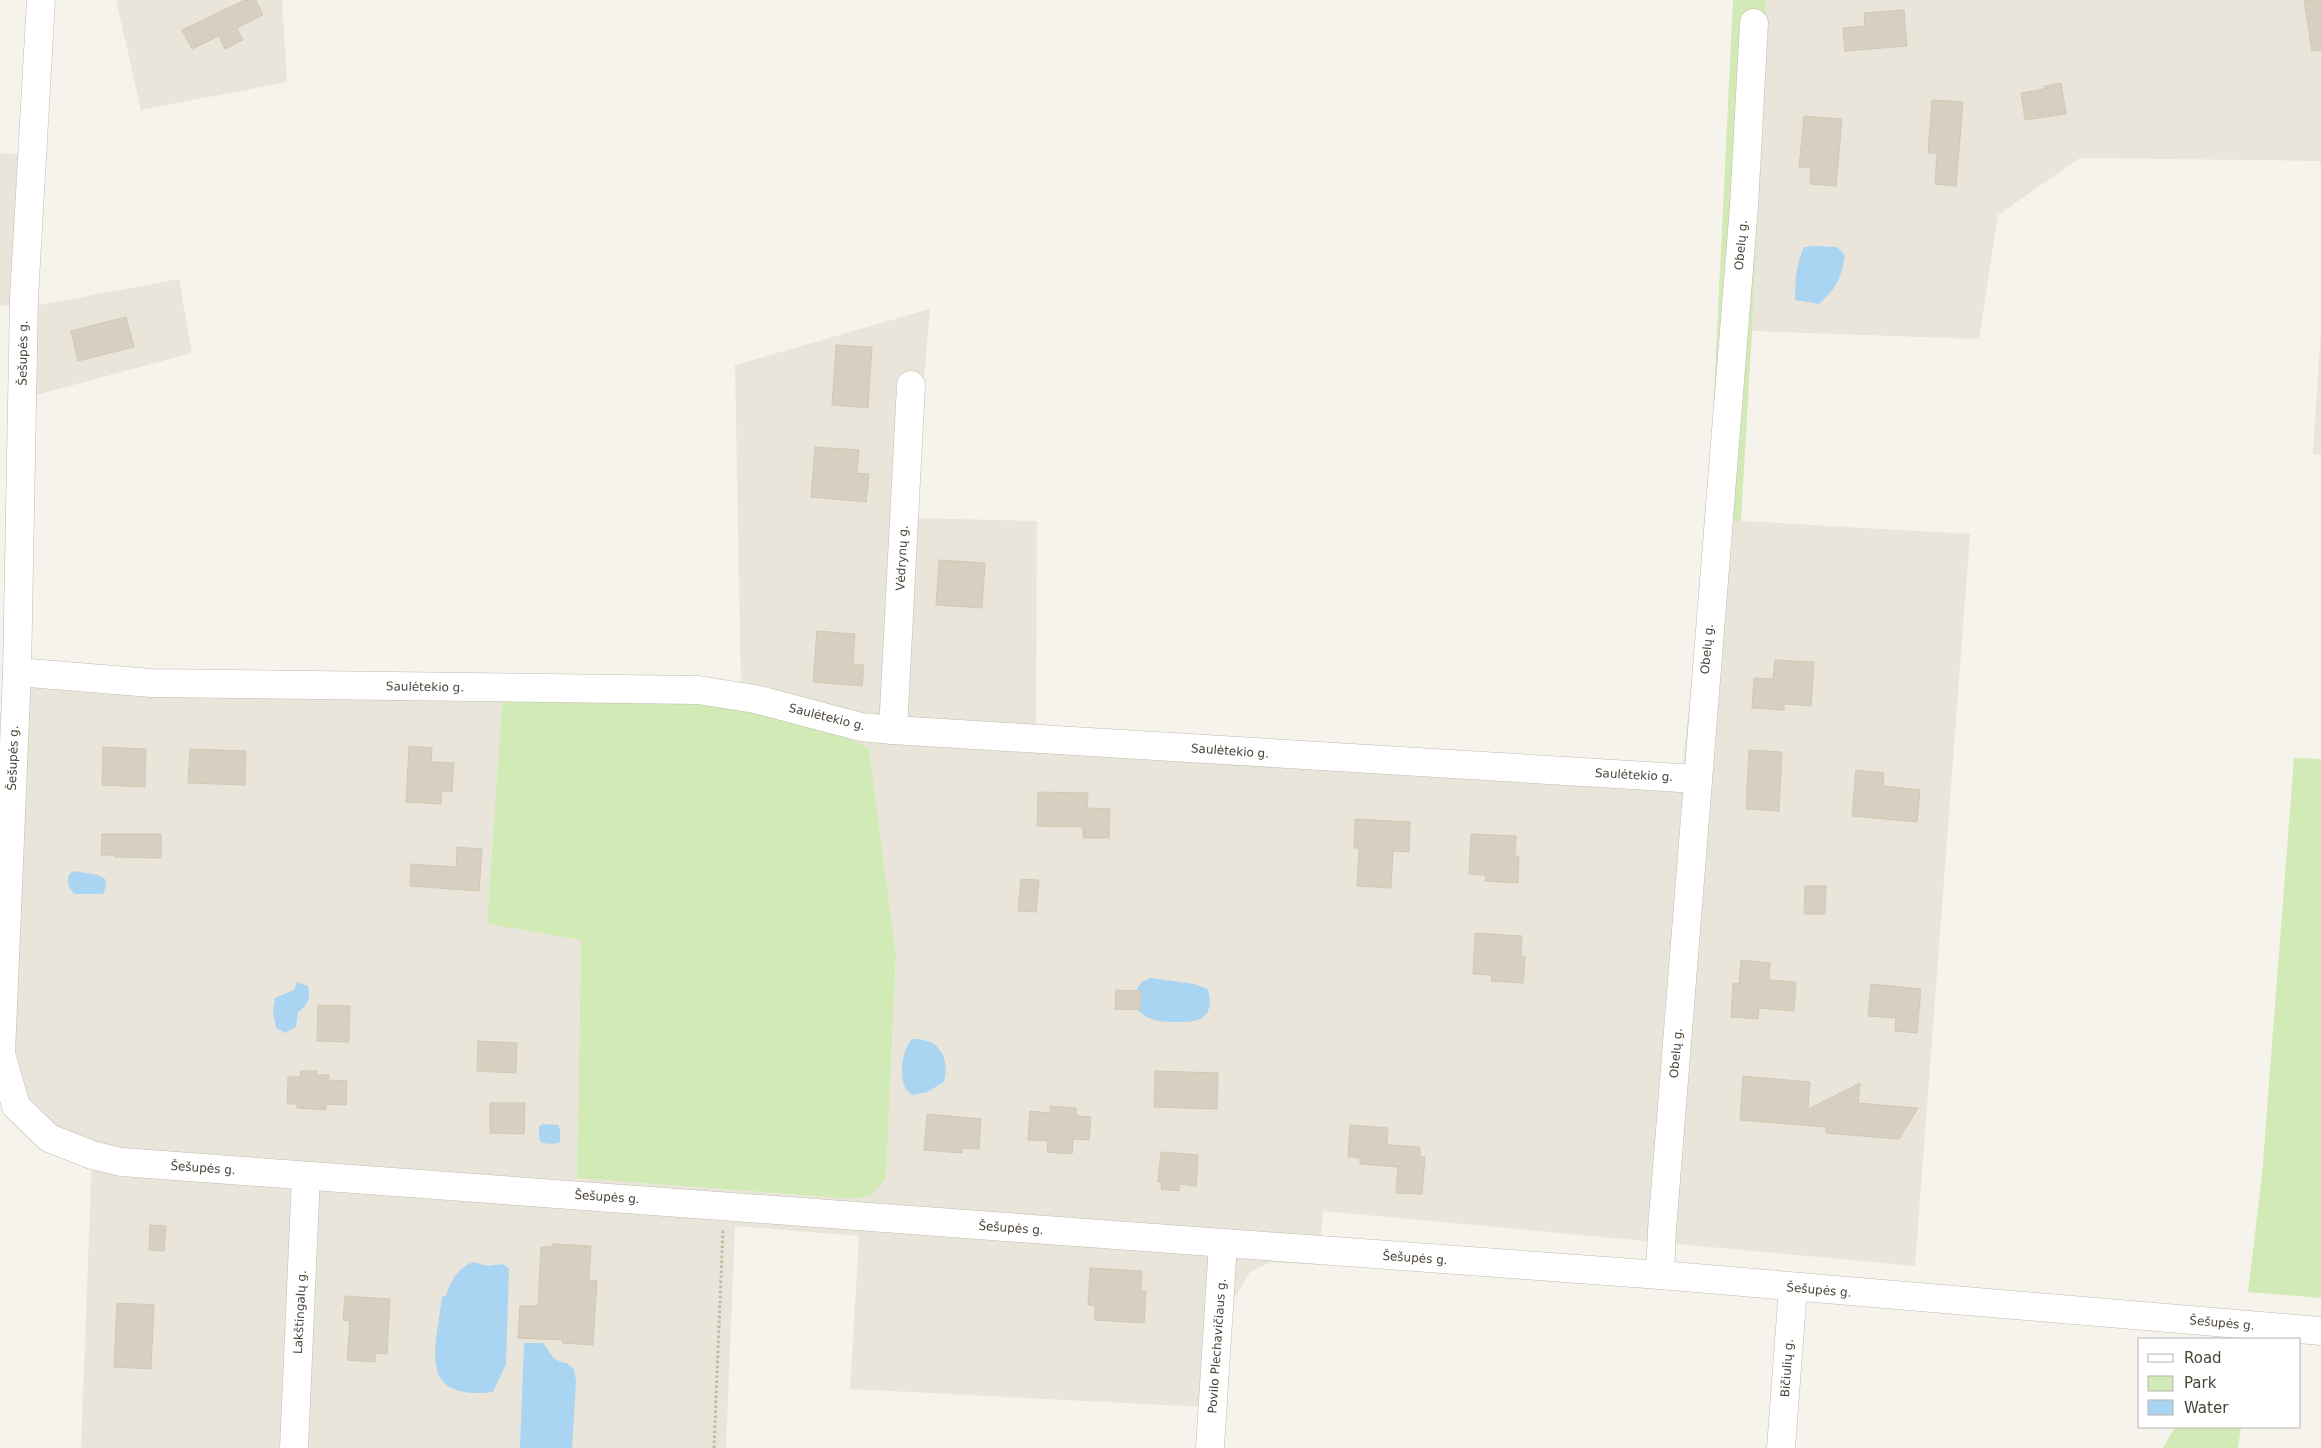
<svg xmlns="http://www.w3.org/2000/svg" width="2321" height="1448" font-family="'DejaVu Sans',sans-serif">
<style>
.residential{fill:#eae5da}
.green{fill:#d2eab5}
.water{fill:#a9d4f2}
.building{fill:#d8cfc1;stroke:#d3c7b4}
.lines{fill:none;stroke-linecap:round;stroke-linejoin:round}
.minor-casing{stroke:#c2bbae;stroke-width:29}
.path{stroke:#c4b79f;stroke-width:3;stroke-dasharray:2.5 2.5;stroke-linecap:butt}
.minor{stroke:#fff;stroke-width:28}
.labels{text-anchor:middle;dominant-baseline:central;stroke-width:5;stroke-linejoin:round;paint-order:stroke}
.street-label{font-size:12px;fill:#4b4439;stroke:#fff}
</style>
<rect width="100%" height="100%" fill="#f6f3ec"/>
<g class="residential">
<path d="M116 0H282L287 82 141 110Z"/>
<path d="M1766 0H2321V166L2319 161 2080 158 1998 215 1979 339 1752 331Z"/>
<path d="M0 153 24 155 13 306H0Z"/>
<path d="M179 279 192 353 36 395 34 306Z"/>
<path d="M930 309 912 518 1037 521 1036 729 1682 773 1708 519 1970 534 1915 1266 1323 1211 1319 1265 1271 1262 1250 1272 1232 1302 1225 1408 850 1389 859 1236 735 1226 726 1448H81L92 1155 16 1106 0 943V712L15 713 17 672 503 688 487 924 581 940 577 1178 852 1199 886 1178 896 956 869 749 741 690 735 365Z"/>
<path d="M2321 327V455L2313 454Z"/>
</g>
<g class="green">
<path d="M1733 0H1766L1752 331 1741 521 1708 519Z"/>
<path d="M503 688 741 690 869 748 896 956 886 1178 870 1196 852 1199 577 1178 581 940 487 924Z"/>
<path d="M2294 758 2321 759V1298L2248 1292 2262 1175Z"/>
<path d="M2175 1427H2241L2238 1448H2163Z"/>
</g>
<g class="water">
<path d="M1816 246 1837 247 1845 255C1841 279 1837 287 1819 304L1795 300C1795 281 1796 265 1804 247Z"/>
<path d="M74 871 98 875 105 879 106 886 103 894H74C68 887 67 883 69 874Z"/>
<path d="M1151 978 1194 984 1208 989C1215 1018 1200 1023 1175 1022 1159 1022 1147 1021 1136 1008 1135 993 1135 983 1151 978Z"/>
<path d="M297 982 308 986C311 999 308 1004 298 1012L296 1027 285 1033 276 1028 273 1011 275 998 294 990Z"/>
<path d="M912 1039C939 1038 950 1057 944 1082L927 1092 912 1095C896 1086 901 1051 912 1039Z"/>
<path d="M544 1124 558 1125 560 1130V1142L553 1144 542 1143 539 1138V1126Z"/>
<path d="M473 1262 488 1266 503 1264 509 1269 506 1364 493 1392C416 1401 436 1349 442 1297L446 1296C451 1281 457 1268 473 1262Z"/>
<path d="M524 1343H543C551 1353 553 1362 567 1363L574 1369 576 1381 572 1448H520Z"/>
</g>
<g class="building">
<path d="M245 0H256L263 15 237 28 243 40 225 49 219 36 192 49 182 30Z"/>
<path d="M2304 0H2321V50L2312 51Z"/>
<path d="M1904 10 1907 46 1845 51 1843 28 1865 26 1864 13Z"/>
<path d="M2061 83 2066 114 2025 120 2021 93 2044 89V86Z"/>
<path d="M1932 100 1963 102 1956 186 1935 184 1937 153H1928Z"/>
<path d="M1804 116 1842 119 1836 186 1810 184 1811 168 1799 167Z"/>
<path d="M126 317 134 347 78 361 71 331Z"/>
<path d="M836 345 872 347 868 408 832 405Z"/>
<path d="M815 447 859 450 857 473 869 474 866 502 811 497Z"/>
<path d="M939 560 985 563 982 608 936 605Z"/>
<path d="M817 631 855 634 853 664 864 665 862 686 813 682Z"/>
<path d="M1775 660 1814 662 1811 706 1784 704V710L1752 708 1754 678 1773 679Z"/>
<path d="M409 746 432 748 431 762 454 763 452 792 441 791V804L406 802Z"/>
<path d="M103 747 146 749 145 787 102 785Z"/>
<path d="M190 749 246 751 245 785 188 783Z"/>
<path d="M1749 750 1782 752 1779 811 1746 809Z"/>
<path d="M1856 770 1884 773 1883 786 1920 790 1917 822 1852 816Z"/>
<path d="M1038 792 1088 793 1087 808 1110 809 1109 838H1083V827L1037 826Z"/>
<path d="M1355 819 1410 822 1409 852 1393 851 1391 888 1357 886 1359 848H1354Z"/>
<path d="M102 834H161V858L115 857V855H101Z"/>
<path d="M1471 834 1516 836 1515 856H1519L1518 883 1485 881 1486 875 1469 874Z"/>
<path d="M457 847 482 849 479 891 410 886 411 864 456 867Z"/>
<path d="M1021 879 1039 880 1036 912 1018 911Z"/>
<path d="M1805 886H1826L1825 914H1804Z"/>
<path d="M1475 933 1522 936 1521 957H1525L1523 983 1491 981 1492 975 1473 974Z"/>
<path d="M1741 960 1770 963 1769 980 1796 982 1794 1011 1759 1008 1758 1019 1731 1017 1733 983 1739 984Z"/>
<path d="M1871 984 1921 989 1917 1033 1895 1031 1896 1018 1868 1016Z"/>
<path d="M1116 990 1141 991 1140 1010 1115 1009Z"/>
<path d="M318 1005 350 1006 349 1042 317 1041Z"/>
<path d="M478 1041 517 1043 516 1073 477 1071Z"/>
<path d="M301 1071H317L316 1075H329L328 1080 347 1081 346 1105 326 1104V1110L297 1108V1104H287L288 1077H300Z"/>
<path d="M1155 1071 1218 1073 1217 1109 1154 1107Z"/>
<path d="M1743 1076 1810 1082 1808 1109 1860 1083 1858 1103 1918 1108 1899 1139 1826 1133V1127L1740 1120Z"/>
<path d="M490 1103H525L524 1134 490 1133Z"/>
<path d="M1050 1106 1076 1108V1116L1091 1117 1089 1140 1073 1139 1072 1154 1047 1152 1048 1141 1028 1140 1030 1111 1050 1113Z"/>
<path d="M927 1114 981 1119 979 1149 962 1148V1153L924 1150Z"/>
<path d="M1350 1125 1388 1128 1387 1145 1420 1147V1157H1425L1422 1194 1396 1193 1398 1167 1360 1164V1158L1348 1157Z"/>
<path d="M1161 1152 1198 1155 1196 1186 1180 1184 1179 1191 1161 1189 1162 1182H1158Z"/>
<path d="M150 1225 166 1226 164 1251 149 1250Z"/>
<path d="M552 1244 591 1246 589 1280 597 1281 593 1345 562 1343 563 1340 518 1338 520 1306H538L541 1247H552Z"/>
<path d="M1090 1268 1142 1271 1141 1291H1146L1144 1323 1095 1320V1306L1088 1305Z"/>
<path d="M345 1296 390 1299 387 1354 375 1353V1362L347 1360 350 1321 343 1320Z"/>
<path d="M117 1303 154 1305 151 1369 114 1367Z"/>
</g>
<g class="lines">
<g class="minor-casing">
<g id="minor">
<path d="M41 0 24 298 17 672 1 1054 16 1106 49 1138 92 1155 121 1162 1660 1275 2321 1331"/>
<path d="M17 672 151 683 698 690 755 699 861 727 893 730 1697 779"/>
<path d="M893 730 911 385"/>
<path d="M1660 1275 1662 1230 1744 206 1754 23"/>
<path d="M294 1448 306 1176"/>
<path d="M1210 1448 1223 1244"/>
<path d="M1781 1448 1793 1288"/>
</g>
</g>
<path class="path" d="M714 1448 723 1229"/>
<use href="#minor" class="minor"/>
</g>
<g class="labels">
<g class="street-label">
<text transform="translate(1741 245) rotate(-85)">Obelų g.</text>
<text transform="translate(23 353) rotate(-89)">Šešupės g.</text>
<text transform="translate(902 558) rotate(-87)">Vėdrynų g.</text>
<text transform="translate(1707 649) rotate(-85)">Obelų g.</text>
<text transform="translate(425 687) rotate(1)">Saulėtekio g.</text>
<text transform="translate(827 717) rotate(14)">Saulėtekio g.</text>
<text transform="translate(1230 751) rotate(4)">Saulėtekio g.</text>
<text transform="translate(13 758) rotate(-88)">Šešupės g.</text>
<text transform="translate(1634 775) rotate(3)">Saulėtekio g.</text>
<text transform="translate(1676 1053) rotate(-85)">Obelų g.</text>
<text transform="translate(203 1168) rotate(4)">Šešupės g.</text>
<text transform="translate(607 1197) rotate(4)">Šešupės g.</text>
<text transform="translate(1011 1228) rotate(4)">Šešupės g.</text>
<text transform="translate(1415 1258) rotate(4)">Šešupės g.</text>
<text transform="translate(1819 1290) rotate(5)">Šešupės g.</text>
<text transform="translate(300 1312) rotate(-87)">Lakštingalų g.</text>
<text transform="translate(2222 1323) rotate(5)">Šešupės g.</text>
<text transform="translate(1217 1346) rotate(-86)">Povilo Plechavičiaus g.</text>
<text transform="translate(1787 1368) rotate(-86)">Bičiulių g.</text>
</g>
</g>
<rect x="2138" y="1338" width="162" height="90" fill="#ffffff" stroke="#b7b4b0"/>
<rect x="2148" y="1354" width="25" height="8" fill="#ffffff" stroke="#b7b4b0"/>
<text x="2184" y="1363" font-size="15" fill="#4b4439">Road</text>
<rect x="2148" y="1376" width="25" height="15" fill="#d2eab5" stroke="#b7b4b0"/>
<text x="2184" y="1388" font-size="15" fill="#4b4439">Park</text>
<rect x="2148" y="1400" width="25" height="15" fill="#a9d4f2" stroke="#b7b4b0"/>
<text x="2184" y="1413" font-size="15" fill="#4b4439">Water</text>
</svg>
